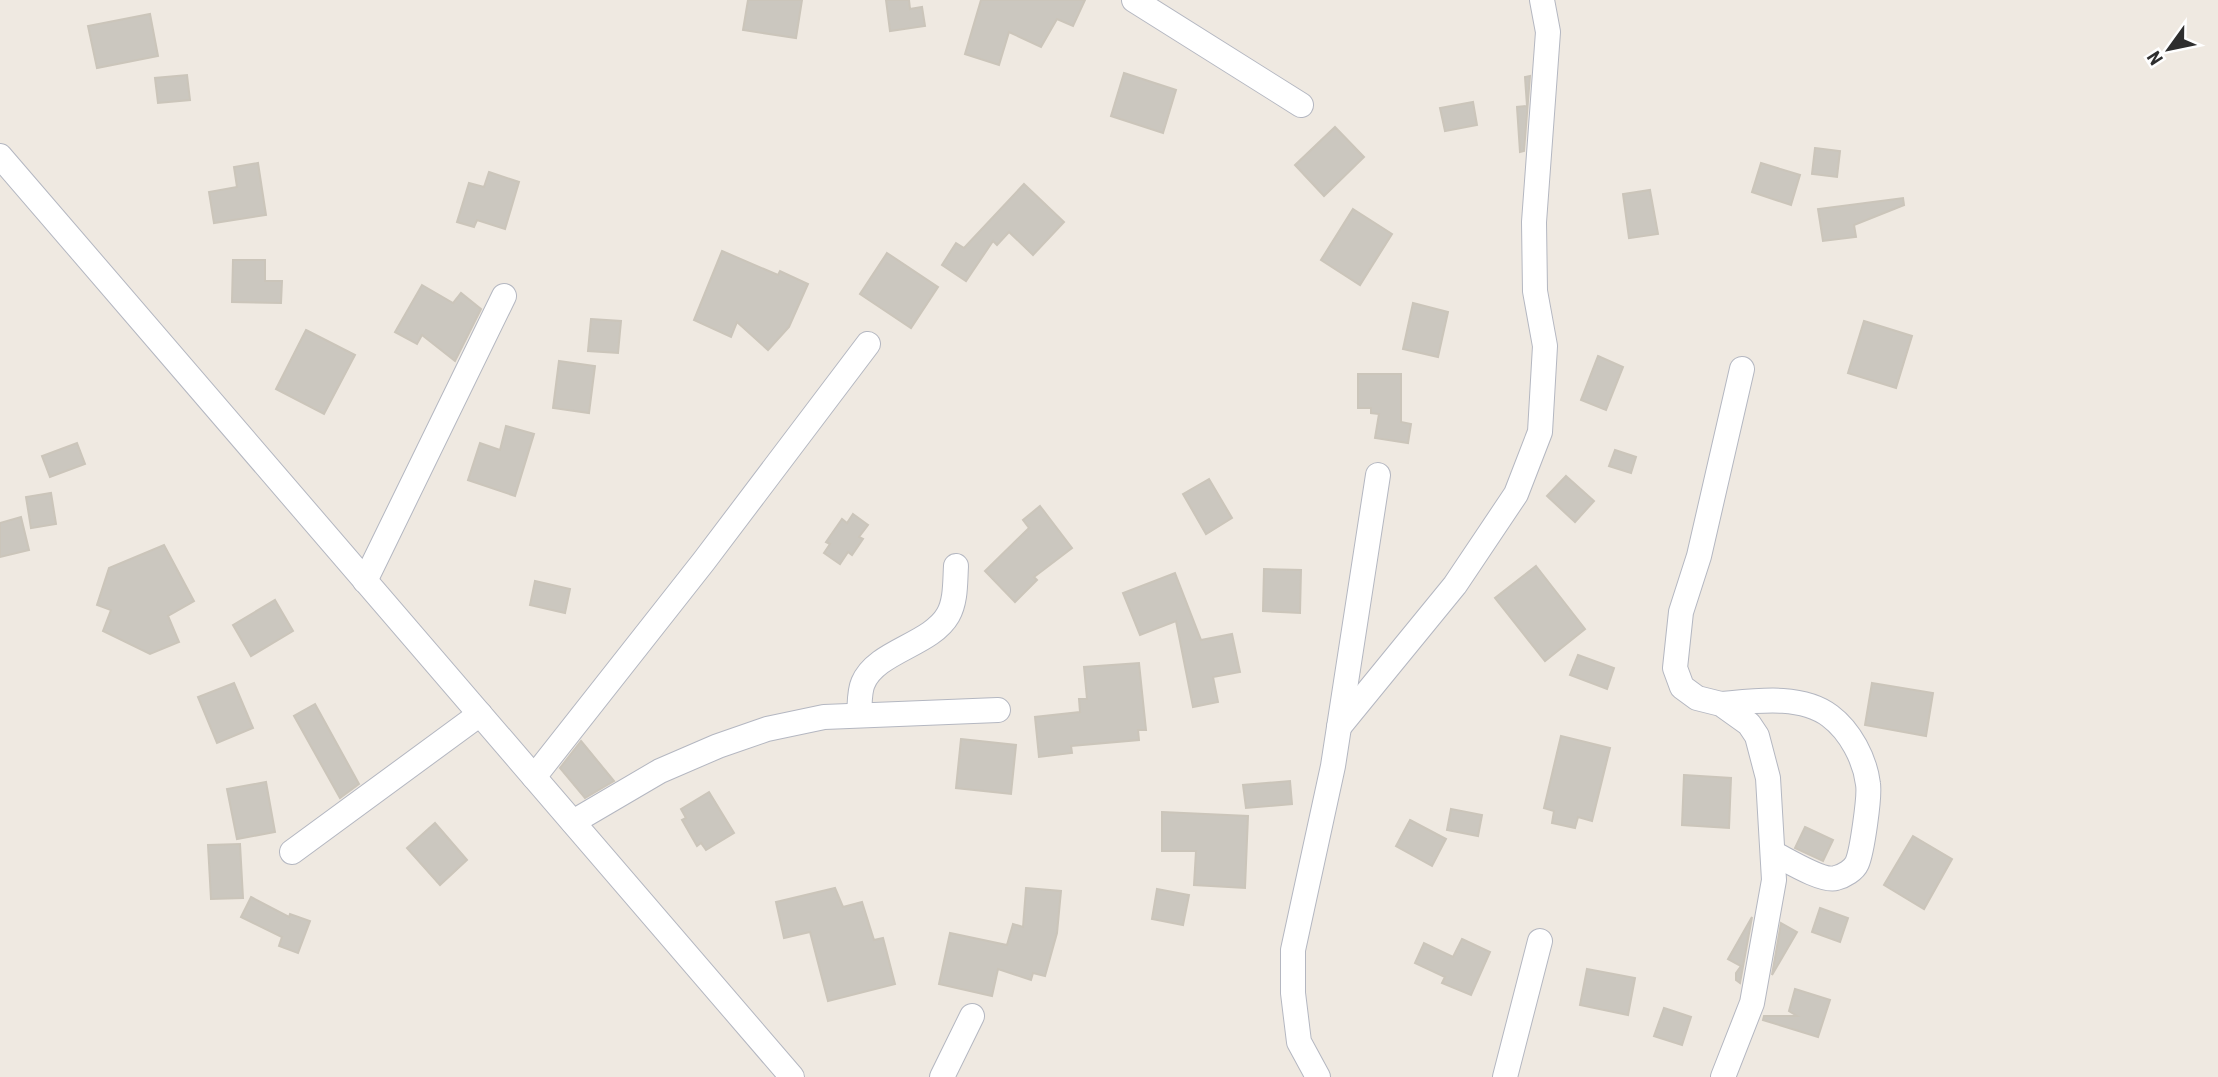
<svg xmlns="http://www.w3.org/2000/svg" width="2218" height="1077" font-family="'Roboto Condensed',sans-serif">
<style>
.building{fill:#cbc7bf;stroke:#cbc5ba;stroke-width:2}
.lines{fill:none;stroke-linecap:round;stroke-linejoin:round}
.minor-casing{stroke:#b4b7c1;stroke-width:26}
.minor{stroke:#fff;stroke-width:24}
</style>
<rect width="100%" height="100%" fill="#efe9e1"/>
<g class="building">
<path d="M748 0H802L796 38 743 30Z"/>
<path d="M886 0H909L910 9 922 7 925 26 890 31Z"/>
<path d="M981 0H1085L1073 26 1057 19 1041 47 1009 32 999 65 965 54Z"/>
<path d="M150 14 158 56 97 68 88 26Z"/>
<path d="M1124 73 1176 90 1163 133 1111 116Z"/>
<path d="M187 75 190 100 158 103 155 78Z"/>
<path d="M1530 76 1524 151 1520 152 1517 107 1527 106 1525 77Z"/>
<path d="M1473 102 1477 125 1445 131 1440 108Z"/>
<path d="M1335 127 1364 157 1324 196 1295 165Z"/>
<path d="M1815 148 1840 151 1837 177 1812 174Z"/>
<path d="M258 163 266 215 214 223 209 192 237 187 234 167Z"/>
<path d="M1761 163 1800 175 1791 205 1752 192Z"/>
<path d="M489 172 519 182 505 229 477 220 474 227 457 222 469 183 484 187Z"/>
<path d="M1024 184 1064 222 1033 255 1009 232 997 245 993 241 966 281 942 265 956 243 964 248Z"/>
<path d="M1650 190 1658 234 1629 238 1623 194Z"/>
<path d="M1903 198 1904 205 1854 225 1856 237 1823 241 1818 209Z"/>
<path d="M1353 209 1392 234 1360 285 1321 260Z"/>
<path d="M722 251 778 275 780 271 808 284 789 327 768 350 737 322 731 337 694 320Z"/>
<path d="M887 253 938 287 911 328 860 294Z"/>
<path d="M233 260H265V281H282L281 303 232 302Z"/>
<path d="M422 285 453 303 461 293 481 309 455 361 422 335 417 344 395 332Z"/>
<path d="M1413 303 1448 312 1438 357 1403 349Z"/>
<path d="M591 319 621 321 618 353 588 351Z"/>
<path d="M1864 321 1912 336 1896 388 1848 373Z"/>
<path d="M306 330 355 355 324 414 276 389Z"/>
<path d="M1598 356 1623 367 1606 410 1581 400Z"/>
<path d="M559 361 595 366 589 413 553 408Z"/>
<path d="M1358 374H1401V422L1411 424 1408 443 1375 438 1379 414 1371 413V408H1358Z"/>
<path d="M506 426 534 434 515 496 468 480 480 443 500 450Z"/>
<path d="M77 443 85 464 50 477 42 456Z"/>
<path d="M1615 450 1636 457 1631 473 1609 466Z"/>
<path d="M1566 476 1594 501 1575 522 1547 496Z"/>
<path d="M1209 479 1232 518 1206 534 1183 494Z"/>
<path d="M51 493 56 524 31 528 26 497Z"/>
<path d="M1040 506 1072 548 1034 577 1037 580 1015 602 985 571 1029 528 1023 520Z"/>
<path d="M853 514 868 525 859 537 863 539 852 555 848 552 840 564 824 553 830 544 826 542 842 519 847 523Z"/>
<path d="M21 517 29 550 0 557V523Z"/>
<path d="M164 545 194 601 168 616 179 642 150 654 103 631 111 610 97 605 109 568Z"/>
<path d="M1536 566 1585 629 1545 661 1495 598Z"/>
<path d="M1264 569 1301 570 1300 613 1263 611Z"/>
<path d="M1175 573 1201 640 1232 634 1240 672 1213 677 1218 702 1193 707 1176 621 1140 635 1123 593Z"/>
<path d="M535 581 570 589 565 613 530 605Z"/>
<path d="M275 600 293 631 251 656 233 625Z"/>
<path d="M1578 655 1614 668 1607 689 1570 675Z"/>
<path d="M1139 663 1146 730H1138L1139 740 1071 746 1072 753 1039 757 1035 717 1080 712 1079 699H1087L1084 667Z"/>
<path d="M234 683 253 728 217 743 198 697Z"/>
<path d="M1872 683 1933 693 1926 736 1865 725Z"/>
<path d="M315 704 359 784 340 798 294 716Z"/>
<path d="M1561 736 1610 748 1592 821 1578 817 1575 828 1552 823 1554 811 1544 808Z"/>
<path d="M961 739 1016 745 1011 794 956 788Z"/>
<path d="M581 741 614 781 585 798 560 768Z"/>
<path d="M1684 775 1731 778 1729 828 1682 825Z"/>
<path d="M1290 781 1292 804 1246 808 1243 785Z"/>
<path d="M266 782 275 832 237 839 227 789Z"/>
<path d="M709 792 734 833 706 850 701 843 697 846 682 820 686 818 681 809Z"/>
<path d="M1451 809 1482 815 1478 836 1447 830Z"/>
<path d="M1162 812 1248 816 1245 888 1194 885 1196 851H1162Z"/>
<path d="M1410 820 1446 839 1432 866 1396 846Z"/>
<path d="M435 823 467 860 440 885 407 848Z"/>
<path d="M1805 827 1833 840 1823 861 1795 848Z"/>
<path d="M1913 836 1952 859 1924 909 1884 885Z"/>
<path d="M240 844 243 898 211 899 208 845Z"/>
<path d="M835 888 843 907 862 902 874 940 883 938 895 984 828 1001 810 932 784 938 776 902Z"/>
<path d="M1026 888 1061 891 1057 933 1045 976 1033 973 1031 980 998 969 992 996 939 984 950 933 1007 945 1013 924 1023 927Z"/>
<path d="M1157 889 1189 895 1183 925 1152 919Z"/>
<path d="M251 897 289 917 290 914 310 921 298 953 279 946 282 937 241 917Z"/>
<path d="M1820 908 1848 918 1840 942 1812 932Z"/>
<path d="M1752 917 1740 983 1736 980V973L1741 966 1728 959Z"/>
<path d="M1781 923 1797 932 1772 975Z"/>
<path d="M1462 939 1490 952 1471 995 1442 983 1445 977 1415 963 1424 943 1453 957Z"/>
<path d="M1587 969 1635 978 1628 1015 1580 1005Z"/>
<path d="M1795 989 1830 1000 1818 1037 1763 1020 1764 1016H1797L1789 1011Z"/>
<path d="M1664 1008 1691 1017 1682 1045 1654 1036Z"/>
</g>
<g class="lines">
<g class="minor-casing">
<g id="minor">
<path d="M1134 0 1301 105"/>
<path d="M0 156 792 1077"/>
<path d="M365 581 504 296"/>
<path d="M1721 704C1755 701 1801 694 1830 716 1850 731 1865 759 1868 784 1870 796 1862 852 1857 863 1854 870 1844 876 1836 878 1822 882 1787 860 1773 853"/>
<path d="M859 715C860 705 859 692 863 683 876 651 931 645 948 615 956 601 955 582 956 566"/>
<path d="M1339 727 1455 585 1516 494 1540 432 1545 346 1535 291 1534 222 1548 32 1542 0"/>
<path d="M534 777 704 561 868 344"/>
<path d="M573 822 660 771 718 746 767 729 824 717 998 710"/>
<path d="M292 852 480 714"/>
<path d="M942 1077 972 1016"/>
<path d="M1318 1077 1299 1042 1293 993V950L1333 766 1378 475"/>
<path d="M1505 1077 1540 941"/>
<path d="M1723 1077 1752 1003 1774 880 1768 778 1757 736 1749 724 1721 704 1697 698 1682 687 1675 668 1681 612 1699 556 1742 369"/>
</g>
</g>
<use href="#minor" class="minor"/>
</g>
<g transform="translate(2169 49) rotate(237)" stroke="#ffffff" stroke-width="5" paint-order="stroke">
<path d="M0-5L12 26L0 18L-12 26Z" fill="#2e2e2e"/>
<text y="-10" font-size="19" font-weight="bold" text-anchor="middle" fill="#2e2e2e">N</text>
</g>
</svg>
